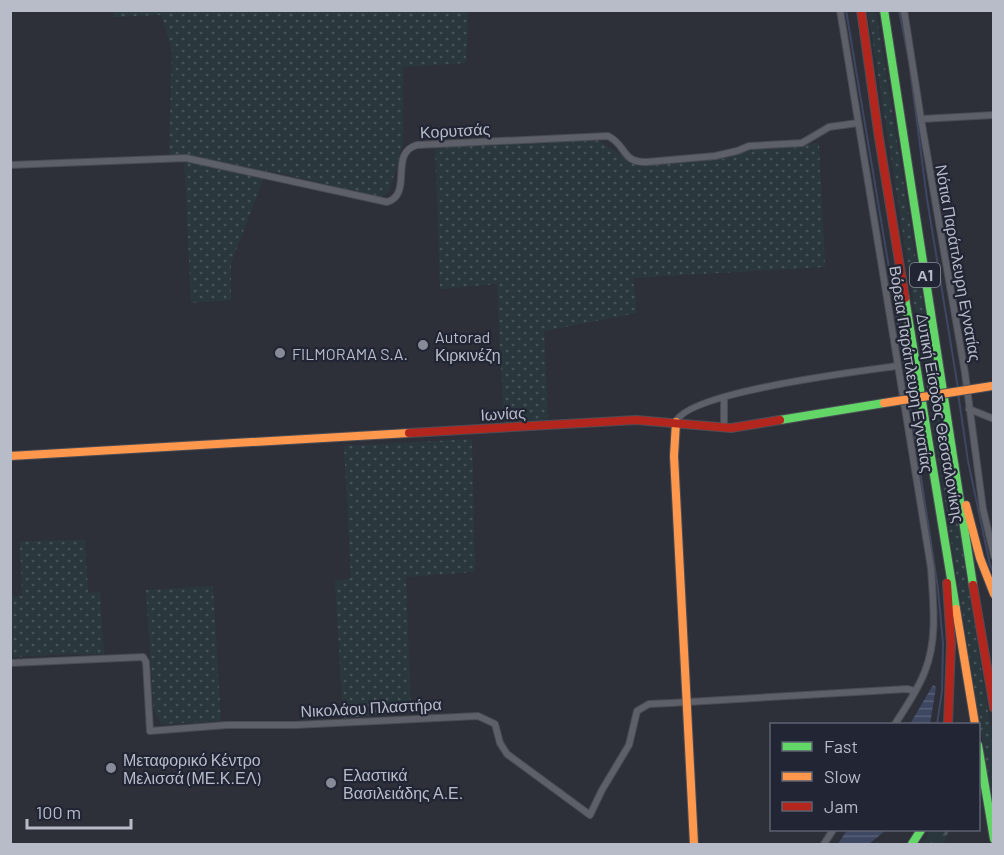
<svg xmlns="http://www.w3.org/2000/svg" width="1004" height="855" font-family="Barlow,sans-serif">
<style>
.grass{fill:url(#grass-dots)}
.forest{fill:url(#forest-firs)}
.water{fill:url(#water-rules)}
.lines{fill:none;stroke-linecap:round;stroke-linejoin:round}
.stream{stroke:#3e4762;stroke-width:2}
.street-casing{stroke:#494b52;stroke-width:8}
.fast-casing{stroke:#4b4d56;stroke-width:10}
.slow-casing{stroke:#4b4d56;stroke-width:10}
.jam-casing{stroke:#4b4d56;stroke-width:10}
.street{stroke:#5d6068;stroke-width:6}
.fast{stroke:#63d668;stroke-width:8}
.slow{stroke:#ff974d;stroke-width:8}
.jam{stroke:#b3261e;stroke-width:8}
.slow-bridge-casing{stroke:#4b4d56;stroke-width:10;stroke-linecap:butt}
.slow-bridge{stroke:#ff974d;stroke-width:8}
.poi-dot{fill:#878b97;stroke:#212534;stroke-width:2}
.labels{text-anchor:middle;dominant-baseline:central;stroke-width:4.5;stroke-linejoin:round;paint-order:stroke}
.shield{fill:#212534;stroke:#8b8f9c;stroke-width:1.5}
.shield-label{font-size:15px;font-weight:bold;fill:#b8bcc9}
.street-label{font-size:16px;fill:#b8bcc9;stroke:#212534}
.poi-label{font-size:16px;fill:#b8bcc9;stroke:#212534;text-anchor:start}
</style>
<defs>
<pattern id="grass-dots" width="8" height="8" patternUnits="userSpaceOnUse" patternTransform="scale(1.5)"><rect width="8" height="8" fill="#2a383e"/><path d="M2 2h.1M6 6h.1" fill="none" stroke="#475359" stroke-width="1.8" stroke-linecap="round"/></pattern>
<pattern id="forest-firs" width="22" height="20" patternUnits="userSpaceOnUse" patternTransform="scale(1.5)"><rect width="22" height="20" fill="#2a383e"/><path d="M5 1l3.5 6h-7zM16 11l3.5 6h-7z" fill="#475359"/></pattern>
<pattern id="water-rules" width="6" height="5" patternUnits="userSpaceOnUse" patternTransform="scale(1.5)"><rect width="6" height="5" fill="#3e4762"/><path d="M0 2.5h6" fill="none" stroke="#586077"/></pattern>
</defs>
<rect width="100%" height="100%" fill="#2d3039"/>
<g class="grass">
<path d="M113 11H468L466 63 403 67V144L389 192 380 197 267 170 231 263V300L191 303 184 155H169L172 51 161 15 114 17Z"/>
<path d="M868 11H876L993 742V807Z"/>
<path d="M597 140 639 166 729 158 751 149 819 143 825 267 633 278 637 313 544 331 548 421 504 424 497 284 440 289 435 147Z"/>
<path d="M472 439 475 572 406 577 411 713 343 718 335 581 351 578 344 446Z"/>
<path d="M85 540 88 593 100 592 104 655 70 654 11 657V597L22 596 20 541Z"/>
<path d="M213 586 221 721 162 724 154 711 146 590Z"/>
</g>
<path class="forest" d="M930 830H949L944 844H922L927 838Z"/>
<g class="water">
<path d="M933 685 936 687 930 724H910Z"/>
<path d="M847 830H886L869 844H838Z"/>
</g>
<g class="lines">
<g class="stream">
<path d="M846 10 892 286 938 589 943 644 942 691 937 724"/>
<path d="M899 10 909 61 927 199 958 388"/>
<path d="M958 393 968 461 990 565 994 573"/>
</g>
<g class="street-casing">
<g id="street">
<path d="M840 10 931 568C933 602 938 638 925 671 918 690 906 707 895 724"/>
<path d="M904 10 921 119 965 373 983 509 994 556"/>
<path d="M921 119 994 115"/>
<path d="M10 165 186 158 387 202C414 194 388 153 417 145L608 136C627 145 621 163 647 162L715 156 737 151 749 146 802 143 829 127 858 123"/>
<path d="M724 397V428"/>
<path d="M969 409 994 419"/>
<path d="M676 422C687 392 861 371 897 366"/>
<path d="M10 663 143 657 146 662 150 731 227 725H295L478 716 495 724 500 743 507 754 590 815 602 790 629 745 637 711 649 704 671 703 907 689 915 691"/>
<path d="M824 844 833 830"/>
</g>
</g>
<g class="fast-casing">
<g id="fast">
<path d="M884 10 973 585"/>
<path d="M905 298 956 609"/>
<path d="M780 420 884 403"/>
<path d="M978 745 994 839"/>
<path d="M912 844 921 830"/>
</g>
</g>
<g class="slow-casing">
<g id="slow">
<path d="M676 422 674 456 694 844"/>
<path d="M10 456 409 433"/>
<path d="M966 505 980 558 994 594"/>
<path d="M956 609 975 724"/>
</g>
</g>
<g class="jam-casing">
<g id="jam">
<path d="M861 10 879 138 905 298"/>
<path d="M409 433 636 420 731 428 780 420"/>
<path d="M947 583 951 644 948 724"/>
<path d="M973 585 994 708"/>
</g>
</g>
<use href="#street" class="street"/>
<use href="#fast" class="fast"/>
<use href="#slow" class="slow"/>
<use href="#jam" class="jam"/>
<g class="slow-bridge-casing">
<path id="slow-bridge" d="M884 403 992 386"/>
</g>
<use href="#slow-bridge" class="slow-bridge"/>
</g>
<g class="poi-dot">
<circle cx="423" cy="345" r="6"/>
<circle cx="280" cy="353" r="6"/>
<circle cx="111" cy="768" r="6"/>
<circle cx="331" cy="783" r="6"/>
</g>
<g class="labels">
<rect class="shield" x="910" y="263" width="30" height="24" rx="4.5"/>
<g class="shield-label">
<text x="925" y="275">Α1</text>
</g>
<g class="street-label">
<text transform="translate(455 130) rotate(-3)">Κορυτσάς</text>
<text transform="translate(959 263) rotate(80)">Νότια Παράπλευρη Εγνατίας</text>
<text transform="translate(912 369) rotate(81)">Βόρεια Παράπλευρη Εγνατίας</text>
<text transform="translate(503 413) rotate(-3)">Ιωνίας</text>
<text transform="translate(941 418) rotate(80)">Δυτική Είσοδος Θεσσαλονίκης</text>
<text transform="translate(371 707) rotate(-3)">Νικολάου Πλαστήρα</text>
</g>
<g class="poi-label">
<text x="435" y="336">Autorad<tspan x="435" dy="18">Κιρκινέζη</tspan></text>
<text x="292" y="353">FILMORAMA S.A.</text>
<text x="123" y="759">Μεταφορικό Κέντρο<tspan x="123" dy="18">Μελισσά (ΜΕ.Κ.ΕΛ)</tspan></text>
<text x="343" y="774">Ελαστικά<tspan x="343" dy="18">Βασιλειάδης Α.Ε.</tspan></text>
</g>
</g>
<rect width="1004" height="855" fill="none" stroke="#b8bcc9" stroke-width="24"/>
<rect x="770" y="723" width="210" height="108" fill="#212534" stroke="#5d6170" stroke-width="1.5"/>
<rect x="782" y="742" width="30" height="9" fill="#63d668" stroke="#5d6170" stroke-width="1.5"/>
<text x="824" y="753" font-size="18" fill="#b8bcc9">Fast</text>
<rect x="782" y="772" width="30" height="9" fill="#ff974d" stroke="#5d6170" stroke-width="1.5"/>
<text x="824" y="783" font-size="18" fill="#b8bcc9">Slow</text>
<rect x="782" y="802" width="30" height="9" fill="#b3261e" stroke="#5d6170" stroke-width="1.5"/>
<text x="824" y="813" font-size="18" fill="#b8bcc9">Jam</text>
<path d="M27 819v9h104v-9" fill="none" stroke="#b8bcc9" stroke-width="3"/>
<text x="36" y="819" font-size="18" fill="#b8bcc9" stroke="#212534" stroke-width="4.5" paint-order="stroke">100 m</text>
</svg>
